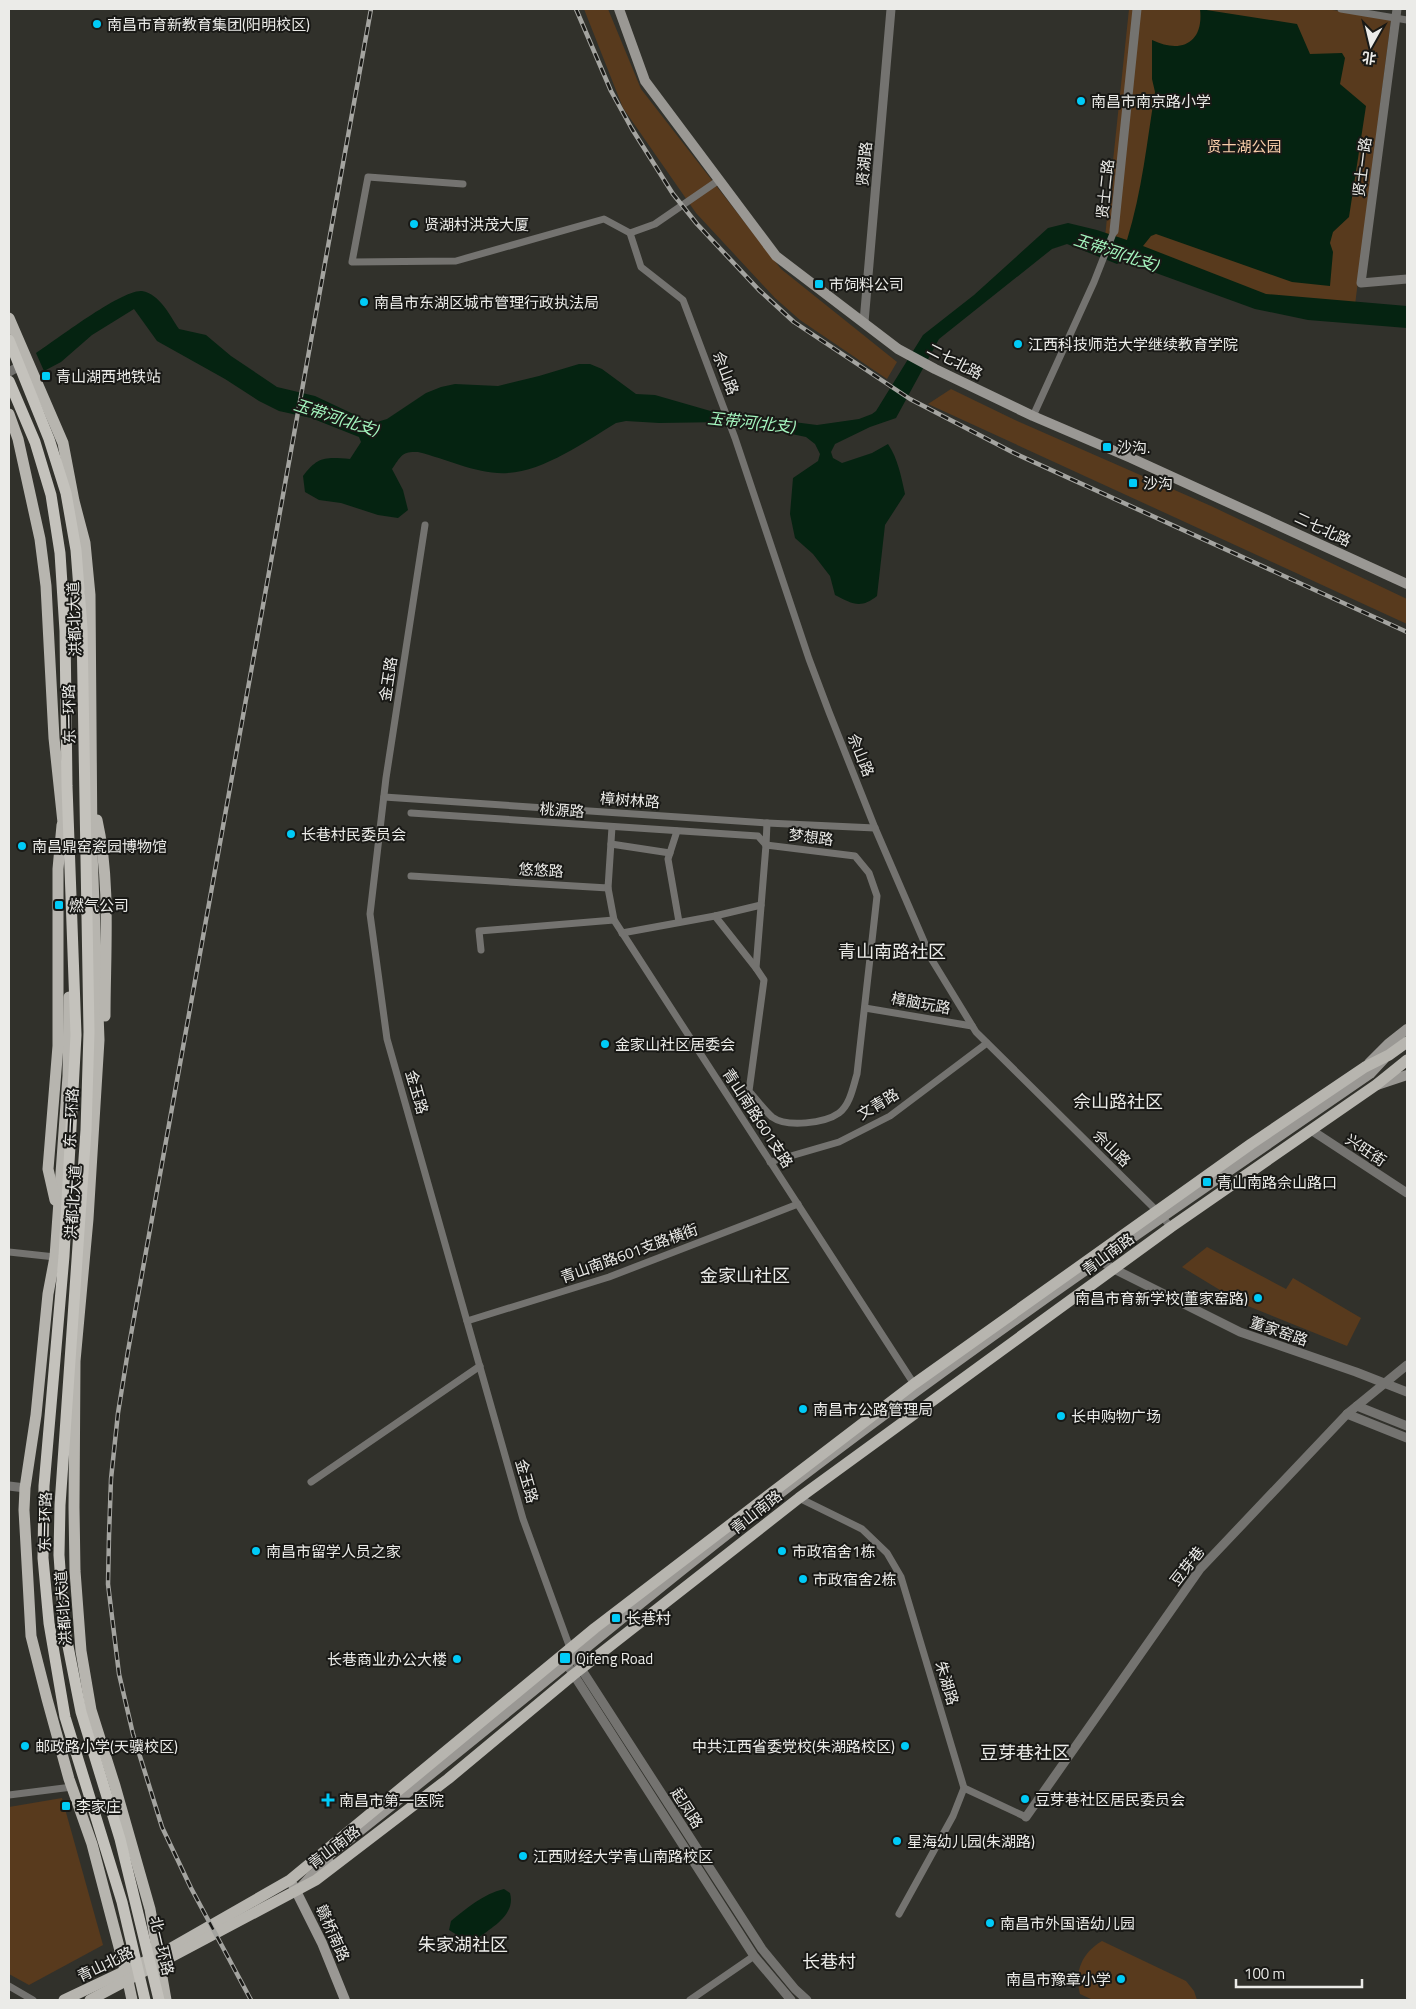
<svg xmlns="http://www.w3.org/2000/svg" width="1416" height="2009" font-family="'Titillium Web','Noto Sans SC',sans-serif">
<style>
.green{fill:#583a1d}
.water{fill:#052311}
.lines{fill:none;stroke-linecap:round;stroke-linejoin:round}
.minor{stroke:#747370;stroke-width:7}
.tertiary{stroke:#747370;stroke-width:9}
.secondary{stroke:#9a9894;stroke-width:10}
.primary{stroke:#b7b5af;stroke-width:11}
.trunk{stroke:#c4c2bc;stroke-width:11}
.rail-casing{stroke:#a4a4a0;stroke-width:4.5}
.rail{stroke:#191916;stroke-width:2.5;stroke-dasharray:8;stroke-linecap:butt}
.poi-dot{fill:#00cbf8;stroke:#191916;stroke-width:2}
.labels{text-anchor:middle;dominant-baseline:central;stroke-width:4;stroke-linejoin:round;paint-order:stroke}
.poi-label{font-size:15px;fill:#ebebe8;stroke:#191916;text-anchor:start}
.park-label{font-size:15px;fill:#f7cea9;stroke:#191916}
.street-label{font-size:15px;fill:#ebebe8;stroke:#191916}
.water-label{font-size:16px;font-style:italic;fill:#a5f8c0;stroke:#191916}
.quarter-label{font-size:18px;fill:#ebebe8;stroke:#191916}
</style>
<rect width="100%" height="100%" fill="#31312b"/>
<g class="green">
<path d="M584 9H608L641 89 781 269 897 362 887 379 800 320 775 298 696 213 623 108Z"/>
<path d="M1129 9H1326L1391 19 1355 305 1265 296 1105 237Z"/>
<path d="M951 389 1015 420 1211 506 1407 599V624L928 404Z"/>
<path d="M1207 1247 1286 1289 1293 1278 1361 1318 1347 1346 1243 1304 1182 1267Z"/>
<path d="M62 1798 103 1945 29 1985 9 1974V1807Z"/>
<path d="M1102 1941 1186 1981 1194 1991 1197 2000H1093L1080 1994C1074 1971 1082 1953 1102 1941Z"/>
</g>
<g class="water">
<path d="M1200 9 1297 24 1310 54 1342 53 1345 58 1340 84 1366 106 1349 217 1333 232 1330 243 1333 252 1330 286 1292 282 1156 234 1151 236 1143 246 1266 294 1407 306V328L1308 320 1255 309 1123 261 1117 264 1067 244 1052 249 939 339 896 418 870 427 835 444 831 452 833 458 842 463 872 453 888 444C898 459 901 476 905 494L885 525 877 596C861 609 852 604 835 595L830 576 813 554 795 538 790 514 793 478 818 461 820 454 815 444 806 437 749 425 725 422 659 423 626 421 616 423C586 441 544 471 508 473 478 475 447 459 418 452 402 451 401 456 392 469L403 490 408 510 398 518 378 515 341 503 319 500 305 492 303 476C318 456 326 457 350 459L361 442 359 437 311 418 279 411 259 401 225 379 157 341 134 309 92 335 61 362 44 371 36 353C56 340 122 289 142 291 160 294 170 316 179 329L206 335 231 356 277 387 315 396 366 420 377 422 387 419 426 393 441 387 455 384 498 386 539 376 579 364H590L602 369 636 394 655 395 714 412 817 425 859 419 872 414 876 411 923 335 974 295 1048 228 1068 223 1097 230 1127 240C1142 192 1147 141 1155 92L1152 79V40C1181 54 1204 43 1200 9Z"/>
<path d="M504 1889 510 1893C516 1915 492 1927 477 1939L462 1938 449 1930 451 1921C467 1908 483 1894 504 1889Z"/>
</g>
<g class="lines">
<g class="minor">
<path d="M1341 9 1407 20"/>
<path d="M463 184 368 177 352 262 456 261 604 219 630 233 641 267 683 300 735 438 809 659 829 712 875 828 932 960 976 1032 1157 1211 1171 1227"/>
<path d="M630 233 655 224 719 180"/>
<path d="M1033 416 1094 282 1114 231"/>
<path d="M425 525 386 778 370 914 387 1039 523 1519 570 1648"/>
<path d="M384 797 767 823 875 828"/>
<path d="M411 813 758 836 766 845"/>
<path d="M677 831 668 859 679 922"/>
<path d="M611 844 670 853"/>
<path d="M766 845 855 856 869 873 877 896 857 1074C853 1087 850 1105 839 1113 825 1123 787 1128 772 1117 764 1110 756 1099 749 1091L764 980 756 968Z"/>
<path d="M766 845 767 823"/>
<path d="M411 876 608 888 612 827"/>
<path d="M608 888 614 920"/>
<path d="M715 916 756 968"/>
<path d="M622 933 715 916 761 905"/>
<path d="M481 950 479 931 614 920 914 1384"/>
<path d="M865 1008 972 1026"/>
<path d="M770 1162 839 1142 890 1116 987 1043"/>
<path d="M9 1252 55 1257"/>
<path d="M467 1321 609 1277 798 1204"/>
<path d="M311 1482 480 1366"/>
<path d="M799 1498 862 1529 887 1553 901 1577 964 1788 953 1816 899 1914"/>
<path d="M964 1788 1026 1817"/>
<path d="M9 1795 72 1787"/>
<path d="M9 1986 33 2000"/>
<path d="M690 2000 754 1956"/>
</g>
<g class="tertiary">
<path d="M1397 9 1361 283 1407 279"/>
<path d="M1114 231 1137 9"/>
<path d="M864 322 891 9"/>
<path d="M9 372 23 364"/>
<path d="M1311 1130 1407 1193"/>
<path d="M1096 1258 1114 1269 1240 1332 1356 1372 1407 1392"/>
<path d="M1357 1406 1407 1426"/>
<path d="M1347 1414 1407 1438"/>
<path d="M9 1486 25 1488"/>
<path d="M563 1658 754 1956 791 2000"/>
<path d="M578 1664 762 1949 795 1989 807 2000"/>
<path d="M1026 1817 1200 1569 1347 1414 1407 1365"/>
</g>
<g class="secondary">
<path d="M619 9 645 81 776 256 898 349 935 369 1033 416 1131 458 1407 584"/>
<path d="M1369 1063 1388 1044 1407 1029"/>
<path d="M1377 1085 1407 1075"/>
<path d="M319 1863C493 1728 659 1583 836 1451 1010 1320 1191 1197 1370 1074L1384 1059"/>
<path d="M293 1885 322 1943 345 2000"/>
<path d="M301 1887 310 1877 329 1862"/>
</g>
<g class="primary">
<path d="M9 318 63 443 74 501 85 543 90 595 92 851 99 1040 88 1219 75 1361 74 1507 75 1571 81 1651 91 1710 115 1786 150 1909 166 2000"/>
<path d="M9 414 18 439 40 539 46 586 54 738 64 832"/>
<path d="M97 820C111 881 105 954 105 1016"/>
<path d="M69 997 68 1076 55 1257 48 1294 36 1415 25 1488 24 1510 28 1581 31 1636 47 1699 69 1779 92 1844 128 1981 132 2000"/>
<path d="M55 1200 48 1169 58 1046V869L62 825"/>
<path d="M64 2000 159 1955 290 1880 595 1628 914 1384 1251 1144 1365 1067 1389 1055 1407 1042"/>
<path d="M90 2000 316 1880 448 1779 573 1675 799 1498 1171 1227 1376 1085 1407 1060"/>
</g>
<g class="trunk">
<path d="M9 340 49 439 66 493 76 550 82 628 89 1032 86 1130 60 1505 59 1555 64 1626 81 1712 120 1839 159 2000"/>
<path d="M9 381 35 442 51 495 60 553 65 631 67 786 76 1035 64 1256 44 1486 43 1558 49 1623 65 1717 122 1902 145 2000"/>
</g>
<g class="rail-casing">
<g id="rail">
<path d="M576 9 611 91 632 129 673 194 697 224 759 290 794 322 910 399 1014 453 1407 632"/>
<path d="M251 2000 191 1888 162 1827 133 1734 119 1674 108 1584 109 1536 111 1479 118 1413 128 1351 371 9"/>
</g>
</g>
<use href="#rail" class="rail"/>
</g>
<g class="poi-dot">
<circle cx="97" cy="24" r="5"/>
<circle cx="1081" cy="101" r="5"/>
<circle cx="414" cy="224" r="5"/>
<rect x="814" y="279" width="10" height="10" rx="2.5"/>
<circle cx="364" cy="302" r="5"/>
<circle cx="1018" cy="344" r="5"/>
<rect x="41" y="371" width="10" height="10" rx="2.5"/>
<rect x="1102" y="442" width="10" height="10" rx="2.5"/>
<rect x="1128" y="478" width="10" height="10" rx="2.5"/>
<circle cx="291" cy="834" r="5"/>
<circle cx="22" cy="846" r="5"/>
<rect x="54" y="900" width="10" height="10" rx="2.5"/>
<circle cx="605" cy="1044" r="5"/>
<rect x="1202" y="1177" width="10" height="10" rx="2.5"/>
<circle cx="1258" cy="1298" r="5"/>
<circle cx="803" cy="1409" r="5"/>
<circle cx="1061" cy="1416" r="5"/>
<circle cx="256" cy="1551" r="5"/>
<circle cx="782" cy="1551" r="5"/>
<circle cx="803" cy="1579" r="5"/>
<rect x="611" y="1613" width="10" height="10" rx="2.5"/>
<rect x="559" y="1652" width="12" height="12" rx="2.5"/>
<circle cx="457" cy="1659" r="5"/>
<circle cx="25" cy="1746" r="5"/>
<circle cx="905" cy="1746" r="5"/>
<circle cx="1025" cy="1799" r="5"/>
<path d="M325.5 1792.5h5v5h5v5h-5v5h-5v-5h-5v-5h5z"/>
<rect x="61" y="1801" width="10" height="10" rx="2.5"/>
<circle cx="897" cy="1841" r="5"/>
<circle cx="523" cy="1856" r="5"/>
<circle cx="990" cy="1923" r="5"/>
<circle cx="1121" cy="1979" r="5"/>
</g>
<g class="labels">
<g class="poi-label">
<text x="107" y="24">南昌市育新教育集团(阳明校区)</text>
<text x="1091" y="101">南昌市南京路小学</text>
<text x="424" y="224">贤湖村洪茂大厦</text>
<text x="829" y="284">市饲料公司</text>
<text x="374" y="302">南昌市东湖区城市管理行政执法局</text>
<text x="1028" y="344">江西科技师范大学继续教育学院</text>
<text x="56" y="376">青山湖西地铁站</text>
<text x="1117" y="447">沙沟.</text>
<text x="1143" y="483">沙沟</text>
<text x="301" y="834">长巷村民委员会</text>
<text x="32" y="846">南昌鼎窑瓷园博物馆</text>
<text x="69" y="905">燃气公司</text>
<text x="615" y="1044">金家山社区居委会</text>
<text x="1217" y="1182">青山南路佘山路口</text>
<text x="1248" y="1298" text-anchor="end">南昌市育新学校(董家窑路)</text>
<text x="813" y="1409">南昌市公路管理局</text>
<text x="1071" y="1416">长申购物广场</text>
<text x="266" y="1551">南昌市留学人员之家</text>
<text x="792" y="1551">市政宿舍1栋</text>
<text x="813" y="1579">市政宿舍2栋</text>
<text x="626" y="1618">长巷村</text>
<text x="576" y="1658">Qifeng Road</text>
<text x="447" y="1659" text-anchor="end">长巷商业办公大楼</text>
<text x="35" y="1746">邮政路小学(天骥校区)</text>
<text x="895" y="1746" text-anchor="end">中共江西省委党校(朱湖路校区)</text>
<text x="1035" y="1799">豆芽巷社区居民委员会</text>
<text x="339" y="1800">南昌市第一医院</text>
<text x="76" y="1806">李家庄</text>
<text x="907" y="1841">星海幼儿园(朱湖路)</text>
<text x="533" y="1856">江西财经大学青山南路校区</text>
<text x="1000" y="1923">南昌市外国语幼儿园</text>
<text x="1111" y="1979" text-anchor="end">南昌市豫章小学</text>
</g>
<g class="park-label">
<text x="1244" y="146">贤士湖公园</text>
</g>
<g class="street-label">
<text transform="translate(864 164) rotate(-85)">贤湖路</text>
<text transform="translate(1362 167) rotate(-83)">贤士一路</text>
<text transform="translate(1105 189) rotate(-84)">贤士二路</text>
<text transform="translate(955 361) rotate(27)">二七北路</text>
<text transform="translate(726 373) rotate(69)">佘山路</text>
<text transform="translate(1323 529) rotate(25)">二七北路</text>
<text transform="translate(74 619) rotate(-92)">洪都北大道</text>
<text transform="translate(388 679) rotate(-81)">金玉路</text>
<text transform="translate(69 714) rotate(-91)">东一环路</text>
<text transform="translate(861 755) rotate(68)">佘山路</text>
<text transform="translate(630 800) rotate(4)">樟树林路</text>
<text transform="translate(562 810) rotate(4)">桃源路</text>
<text transform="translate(811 837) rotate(7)">梦想路</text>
<text transform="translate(541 870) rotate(3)">悠悠路</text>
<text transform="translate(921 1003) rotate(10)">樟脑玩路</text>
<text transform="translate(417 1092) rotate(74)">金玉路</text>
<text transform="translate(878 1104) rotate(-31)">文青路</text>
<text transform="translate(71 1118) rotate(-87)">东一环路</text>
<text transform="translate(758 1118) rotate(57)">青山南路601支路</text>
<text transform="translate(1112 1148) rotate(44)">佘山路</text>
<text transform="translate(1366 1150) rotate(33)">兴旺街</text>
<text transform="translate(73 1202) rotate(-86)">洪都北大道</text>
<text transform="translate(629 1253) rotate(-20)">青山南路601支路横街</text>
<text transform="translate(1108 1254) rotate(-36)">青山南路</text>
<text transform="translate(1279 1331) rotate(19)">董家窑路</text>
<text transform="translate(527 1481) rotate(74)">金玉路</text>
<text transform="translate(756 1512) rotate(-38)">青山南路</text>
<text transform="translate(45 1522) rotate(-89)">东一环路</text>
<text transform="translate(1187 1566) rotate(-52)">豆芽巷</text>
<text transform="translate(63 1608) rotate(-94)">洪都北大道</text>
<text transform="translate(947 1683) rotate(73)">朱湖路</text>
<text transform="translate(687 1808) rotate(57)">起凤路</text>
<text transform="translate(334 1847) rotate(-37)">青山南路</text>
<text transform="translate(333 1933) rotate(66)">赣桥南路</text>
<text transform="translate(162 1946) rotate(77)">北一环路</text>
<text transform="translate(105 1964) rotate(-26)">青山北路</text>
</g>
<g class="water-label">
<text transform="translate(1116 252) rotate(18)">玉带河(北支)</text>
<text transform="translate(336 417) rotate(18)">玉带河(北支)</text>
<text transform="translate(751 422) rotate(6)">玉带河(北支)</text>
</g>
<g class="quarter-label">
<text x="892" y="951">青山南路社区</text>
<text x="1118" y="1101">佘山路社区</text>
<text x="745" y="1275">金家山社区</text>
<text x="1025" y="1752">豆芽巷社区</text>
<text x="463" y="1944">朱家湖社区</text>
<text x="829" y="1961">长巷村</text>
</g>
</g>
<rect width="1416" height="2009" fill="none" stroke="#ebebe8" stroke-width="20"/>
<g transform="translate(1371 45) rotate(188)" stroke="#191916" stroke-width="4" paint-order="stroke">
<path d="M0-4L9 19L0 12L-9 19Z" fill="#ebebe8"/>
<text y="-8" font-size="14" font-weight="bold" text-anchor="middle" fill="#ebebe8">北</text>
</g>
<path d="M1236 1979v8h126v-8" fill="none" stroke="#ebebe8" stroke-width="2.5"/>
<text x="1244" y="1979" font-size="15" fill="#ebebe8" stroke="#191916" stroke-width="4" paint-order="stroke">100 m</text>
</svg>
